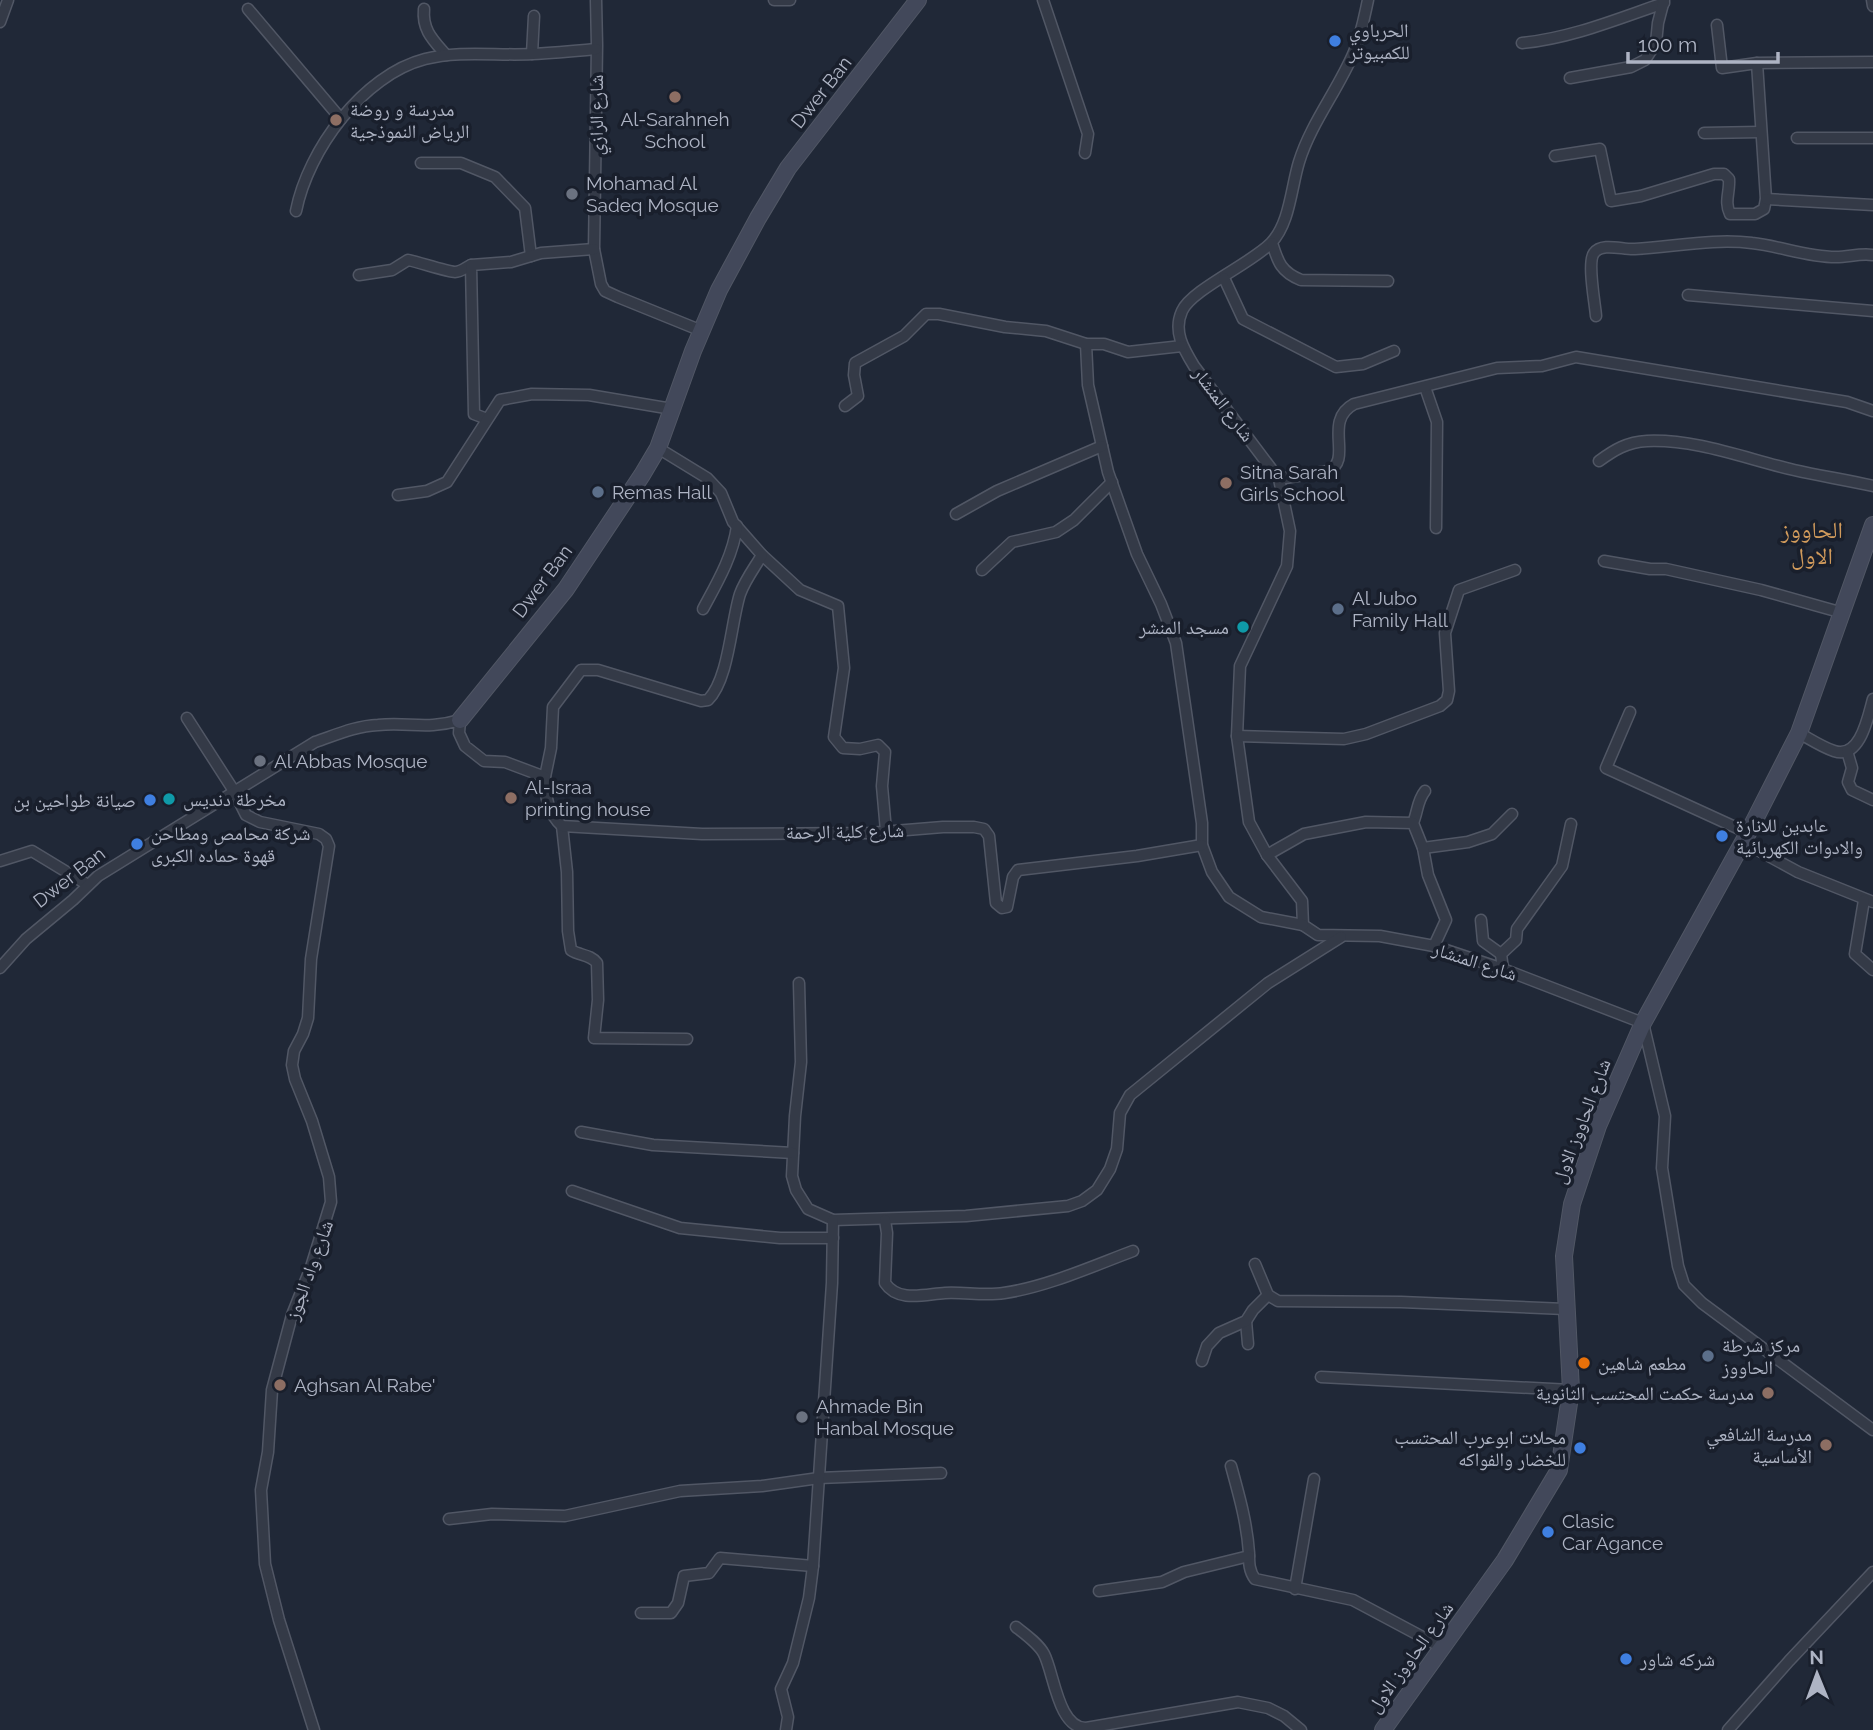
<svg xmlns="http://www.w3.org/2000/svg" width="1873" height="1730" font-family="Raleway,'Noto Naskh Arabic',sans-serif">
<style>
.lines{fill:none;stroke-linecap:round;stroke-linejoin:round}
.street-casing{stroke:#515765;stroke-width:13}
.secondary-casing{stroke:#515765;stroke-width:18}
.street{stroke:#343a47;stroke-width:10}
.secondary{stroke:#42485a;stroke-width:16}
.shop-dot{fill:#3f7fe0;stroke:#191f2c;stroke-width:2.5}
.education-dot{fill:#8d6e63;stroke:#191f2c;stroke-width:2.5}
.worship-dot{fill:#6b7280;stroke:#191f2c;stroke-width:2.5}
.service-dot{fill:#5c6f8a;stroke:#191f2c;stroke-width:2.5}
.culture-dot{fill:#0f9aa8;stroke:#191f2c;stroke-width:2.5}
.food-dot{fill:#e8710a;stroke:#191f2c;stroke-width:2.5}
.labels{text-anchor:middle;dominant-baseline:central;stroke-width:7;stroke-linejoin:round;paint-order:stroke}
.poi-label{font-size:19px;fill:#aeb4c4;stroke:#191f2c;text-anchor:start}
.street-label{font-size:19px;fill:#aeb4c4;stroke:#191f2c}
.quarter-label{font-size:23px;fill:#d19b5c;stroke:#191f2c}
</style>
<rect width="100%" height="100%" fill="#202837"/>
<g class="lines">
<g class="street-casing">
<g id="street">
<path d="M596 0 597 45 594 249 601 284 605 291 618 297 702 331"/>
<path d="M774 0H790"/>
<path d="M1043 0 1088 134 1085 153"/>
<path d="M1368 0C1364 18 1361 35 1354 52 1338 90 1311 123 1299 162 1291 188 1290 223 1271 243 1252 263 1191 290 1182 311 1173 331 1183 348 1194 366L1279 479 1290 531 1287 566 1240 666 1237 736 1249 822 1267 855 1302 901 1303 925 1318 935 1380 936 1434 946 1503 969 1643 1023 1665 1116 1662 1168 1678 1266 1684 1285 1702 1303 1873 1430"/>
<path d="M1872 0 1873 6"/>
<path d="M248 9 341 119"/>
<path d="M424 9C422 30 433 40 446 55"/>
<path d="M0 22 8 0"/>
<path d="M1717 25 1722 68 1757 63 1873 62"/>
<path d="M1522 43C1572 38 1617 19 1664 3"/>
<path d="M532 54 534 16"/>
<path d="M1570 78 1631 67 1645 60 1656 43 1658 23 1664 0"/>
<path d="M1704 133 1760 132"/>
<path d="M1797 138H1873"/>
<path d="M1555 156 1600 149 1611 201 1641 196 1714 174H1724L1729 179C1730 193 1724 201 1730 214H1755L1764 209 1766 199 1757 63"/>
<path d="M421 163H461L495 177 525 208 531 256"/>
<path d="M1766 199 1873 205"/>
<path d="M296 211C308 150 363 75 425 59 460 50 497 56 532 54 553 53 575 51 596 49"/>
<path d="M1272 243C1278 262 1281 272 1301 280L1388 281"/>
<path d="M359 275 392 270 408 260C418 262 448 272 455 272 461 272 465 268 471 265"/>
<path d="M1224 278 1243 319 1336 367 1363 364 1394 351"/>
<path d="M1688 295 1873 311"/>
<path d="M1596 316C1595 303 1587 262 1594 253 1602 242 1623 250 1635 249 1673 247 1714 238 1752 243 1780 246 1807 257 1836 257 1849 257 1860 253 1873 255"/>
<path d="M1086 344 1088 385 1108 472 1137 554 1161 604 1176 643 1202 823V845L1212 872 1229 897 1261 917 1303 925"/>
<path d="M1425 387 1437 422 1436 528"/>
<path d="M845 406 858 396 854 375 855 363 904 336 926 314H939L1005 327 1046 331 1086 344H1104L1128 352 1182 346"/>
<path d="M487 419 474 414 471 265 511 262 541 253 594 249"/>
<path d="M658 448 707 478 721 493 733 522 762 555 800 590 838 606 844 668 834 737 843 748 860 749 878 745 885 752 882 786 886 831"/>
<path d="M1599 461C1614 450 1627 442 1647 441 1698 439 1746 459 1794 470 1820 476 1847 480 1873 486"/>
<path d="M1279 479 1328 471C1354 460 1322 421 1354 404L1497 368 1542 366 1576 357 1847 402 1873 411"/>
<path d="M398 495 427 491 447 482 500 400 532 394 589 395 672 409"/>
<path d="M956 514 997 491 1102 446"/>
<path d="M1604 561 1650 569H1666L1761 590 1843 613"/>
<path d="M982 570 1012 542 1056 532 1074 520 1112 482"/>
<path d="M703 609C717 583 733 556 737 526"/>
<path d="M1630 712 1606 768 1748 833"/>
<path d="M187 718 234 791 246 815 260 822 319 834 326 839 329 846 311 959 308 1018 303 1034 294 1051 292 1065 295 1079 312 1121 329 1177 331 1202 311 1267 292 1315 272 1390 268 1452 261 1490 265 1564 279 1620 314 1730"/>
<path d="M1799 733C1810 739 1822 747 1834 751 1860 760 1868 717 1873 699"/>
<path d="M1237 736 1344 739 1366 734 1440 706 1447 700 1449 691 1445 633 1459 590 1515 570"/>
<path d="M1847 751 1852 768 1848 782 1852 790 1873 800"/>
<path d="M545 777 551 748 553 707 581 670H598L701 701 708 700C729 679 731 622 740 594 745 580 755 567 762 555"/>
<path d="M1413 823C1418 811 1417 801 1425 791"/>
<path d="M562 826 567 872 568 931 571 950C580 956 590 954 597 963L598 1000 594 1038 687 1039"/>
<path d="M1743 842 1798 872 1873 902"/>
<path d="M1423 848 1468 842 1492 834 1512 814"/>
<path d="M1267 855 1304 834 1366 822 1413 823 1423 848 1428 875 1446 920 1434 946"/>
<path d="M0 861 32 851 88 885"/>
<path d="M1864 900 1855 954 1873 970"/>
<path d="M1481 920 1483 941 1501 954"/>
<path d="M0 968 26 939 73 900 98 876 315 742C336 735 355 726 378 725 410 722 427 730 460 720L459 733 465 746 484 761 505 762 545 777C544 794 549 815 562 826L702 834 870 833 943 827H974L984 829 989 836 996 903 1002 908 1007 907 1013 877 1018 870 1137 856 1202 845"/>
<path d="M1503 969 1501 954 1516 940 1517 929 1562 866 1571 824"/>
<path d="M799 983 801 1062 795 1116 792 1176 796 1190 808 1209 833 1220 966 1216 1068 1206 1082 1201 1097 1190 1110 1169 1117 1149 1120 1113 1130 1095 1268 983 1341 937"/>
<path d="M581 1132 653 1145 793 1153"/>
<path d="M572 1191 680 1228 780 1238H833"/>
<path d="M885 1220 887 1233 885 1283C898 1303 926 1294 945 1293 965 1292 985 1296 1004 1293 1046 1287 1093 1266 1133 1251"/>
<path d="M1255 1264 1268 1295"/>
<path d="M1246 1321 1248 1344"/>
<path d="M1202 1361 1207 1346 1219 1333 1246 1321 1253 1310 1268 1295 1278 1301 1401 1302 1565 1309"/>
<path d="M1321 1377 1571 1390"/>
<path d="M1231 1466C1239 1495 1247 1523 1249 1553 1249 1563 1249 1571 1255 1579L1353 1600 1443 1648"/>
<path d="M449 1519 492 1514 565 1516 680 1491 762 1486 819 1478 941 1473"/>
<path d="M1295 1589 1314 1479"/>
<path d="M1099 1591 1162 1582 1184 1572 1249 1556"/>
<path d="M641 1613H671L678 1603 684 1576 709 1573 720 1558 813 1566"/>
<path d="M1016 1627C1025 1634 1039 1644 1044 1654 1054 1673 1058 1728 1086 1728L1238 1702 1268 1708 1284 1716 1301 1730"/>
<path d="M786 1730 788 1717 781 1689 793 1663 809 1598 813 1566 832 1283 833 1220"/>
<path d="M1728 1730 1789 1661 1873 1572"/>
</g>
</g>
<g class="secondary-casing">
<g id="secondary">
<path d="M460 720 566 589 642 475 658 448 693 351 719 290 758 218 788 168 918 0"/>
<path d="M1383 1730 1505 1560 1559 1470 1571 1390 1564 1256 1572 1204 1598 1126 1643 1023 1748 833 1799 733 1873 525"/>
</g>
</g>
<use href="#street" class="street"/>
<use href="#secondary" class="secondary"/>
</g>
<g class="shop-dot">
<circle cx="1335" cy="41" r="7"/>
<circle cx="150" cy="800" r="7"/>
<circle cx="1722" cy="836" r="7"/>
<circle cx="137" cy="844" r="7"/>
<circle cx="1580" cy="1448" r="7"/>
<circle cx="1548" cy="1532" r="7"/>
<circle cx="1626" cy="1659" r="7"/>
</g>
<g class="education-dot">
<circle cx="675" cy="97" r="7"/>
<circle cx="336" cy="120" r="7"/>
<circle cx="1226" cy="483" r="7"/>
<circle cx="511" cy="798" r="7"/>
<circle cx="280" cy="1385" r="7"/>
<circle cx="1768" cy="1393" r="7"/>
<circle cx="1826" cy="1445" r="7"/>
</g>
<g class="worship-dot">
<circle cx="572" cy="194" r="7"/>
<circle cx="260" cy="761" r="7"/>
<circle cx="802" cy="1417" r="7"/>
</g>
<g class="service-dot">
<circle cx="598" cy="492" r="7"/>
<circle cx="1338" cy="609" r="7"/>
<circle cx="1708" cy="1356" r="7"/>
</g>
<g class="culture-dot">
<circle cx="1243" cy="627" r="7"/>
<circle cx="169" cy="799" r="7"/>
</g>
<circle class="food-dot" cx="1584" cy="1363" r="7"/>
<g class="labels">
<g class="poi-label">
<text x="1349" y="30">الحرباوي<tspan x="1349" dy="22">للكمبيوتر</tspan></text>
<text x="350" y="109">مدرسة و روضة<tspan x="350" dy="22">الرياض النموذجية</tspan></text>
<text x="675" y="119" text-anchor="middle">Al-Sarahneh<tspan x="675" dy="22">School</tspan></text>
<text x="586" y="183">Mohamad Al<tspan x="586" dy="22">Sadeq Mosque</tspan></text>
<text x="1240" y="472">Sitna Sarah<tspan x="1240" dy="22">Girls School</tspan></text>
<text x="612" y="492">Remas Hall</text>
<text x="1352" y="598">Al Jubo<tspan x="1352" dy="22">Family Hall</tspan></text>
<text x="1229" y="627" text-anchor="end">مسجد المنشر</text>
<text x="274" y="761">Al Abbas Mosque</text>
<text x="525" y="787">Al-Israa<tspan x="525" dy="22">printing house</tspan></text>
<text x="183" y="799">مخرطة دنديس</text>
<text x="136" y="800" text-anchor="end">صيانة طواحين بن</text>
<text x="1736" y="825">عابدين للانارة<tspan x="1736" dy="22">والادوات الكهربائية</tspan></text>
<text x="151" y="833">شركة محامص ومطاحن<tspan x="151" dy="22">قهوة حماده الكبرى</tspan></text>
<text x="1722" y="1345">مركز شرطة<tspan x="1722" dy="22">الحاووز</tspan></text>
<text x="1598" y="1363">مطعم شاهين</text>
<text x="294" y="1385">Aghsan Al Rabe'</text>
<text x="1754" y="1393" text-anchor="end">مدرسة حكمت المحتسب الثانوية</text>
<text x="816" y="1406">Ahmade Bin<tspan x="816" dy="22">Hanbal Mosque</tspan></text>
<text x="1812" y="1434" text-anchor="end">مدرسة الشافعي<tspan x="1812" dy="22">الأساسية</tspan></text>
<text x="1566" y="1437" text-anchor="end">محلات ابوعرب المحتسب<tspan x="1566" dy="22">للخضار والفواكه</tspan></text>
<text x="1562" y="1521">Clasic<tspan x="1562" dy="22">Car Agance</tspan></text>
<text x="1640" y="1659">شركه شاور</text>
</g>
<g class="street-label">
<text transform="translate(821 92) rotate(-52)">Dwer Ban</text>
<text transform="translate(596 115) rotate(-90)">شارع الرازي</text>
<text transform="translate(1224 404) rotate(53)">شارع المنشار</text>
<text transform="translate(542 581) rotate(-53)">Dwer Ban</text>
<text transform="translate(845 831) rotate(-1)">شارع كلية الرحمة</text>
<text transform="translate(69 877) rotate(-38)">Dwer Ban</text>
<text transform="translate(1475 961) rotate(18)">شارع المنشار</text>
<text transform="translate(1581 1121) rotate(-69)">شارع الحاووز الاول</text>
<text transform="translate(309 1270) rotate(-70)">شارع واد الجوز</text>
<text transform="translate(1410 1657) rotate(-54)">شارع الحاووز الاول</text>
</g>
<g class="quarter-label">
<text x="1812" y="529">الحاووز<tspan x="1812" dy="26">الاول</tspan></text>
</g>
</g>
<g transform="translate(1817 1674) rotate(359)" stroke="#191f2c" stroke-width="5" paint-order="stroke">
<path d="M0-5L12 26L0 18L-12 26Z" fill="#aeb4c4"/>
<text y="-10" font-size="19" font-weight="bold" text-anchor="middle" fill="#aeb4c4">N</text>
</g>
<path d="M1628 52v10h150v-10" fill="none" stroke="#aeb4c4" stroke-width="3.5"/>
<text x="1638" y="52" font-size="21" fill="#aeb4c4" stroke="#191f2c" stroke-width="5" paint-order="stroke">100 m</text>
</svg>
